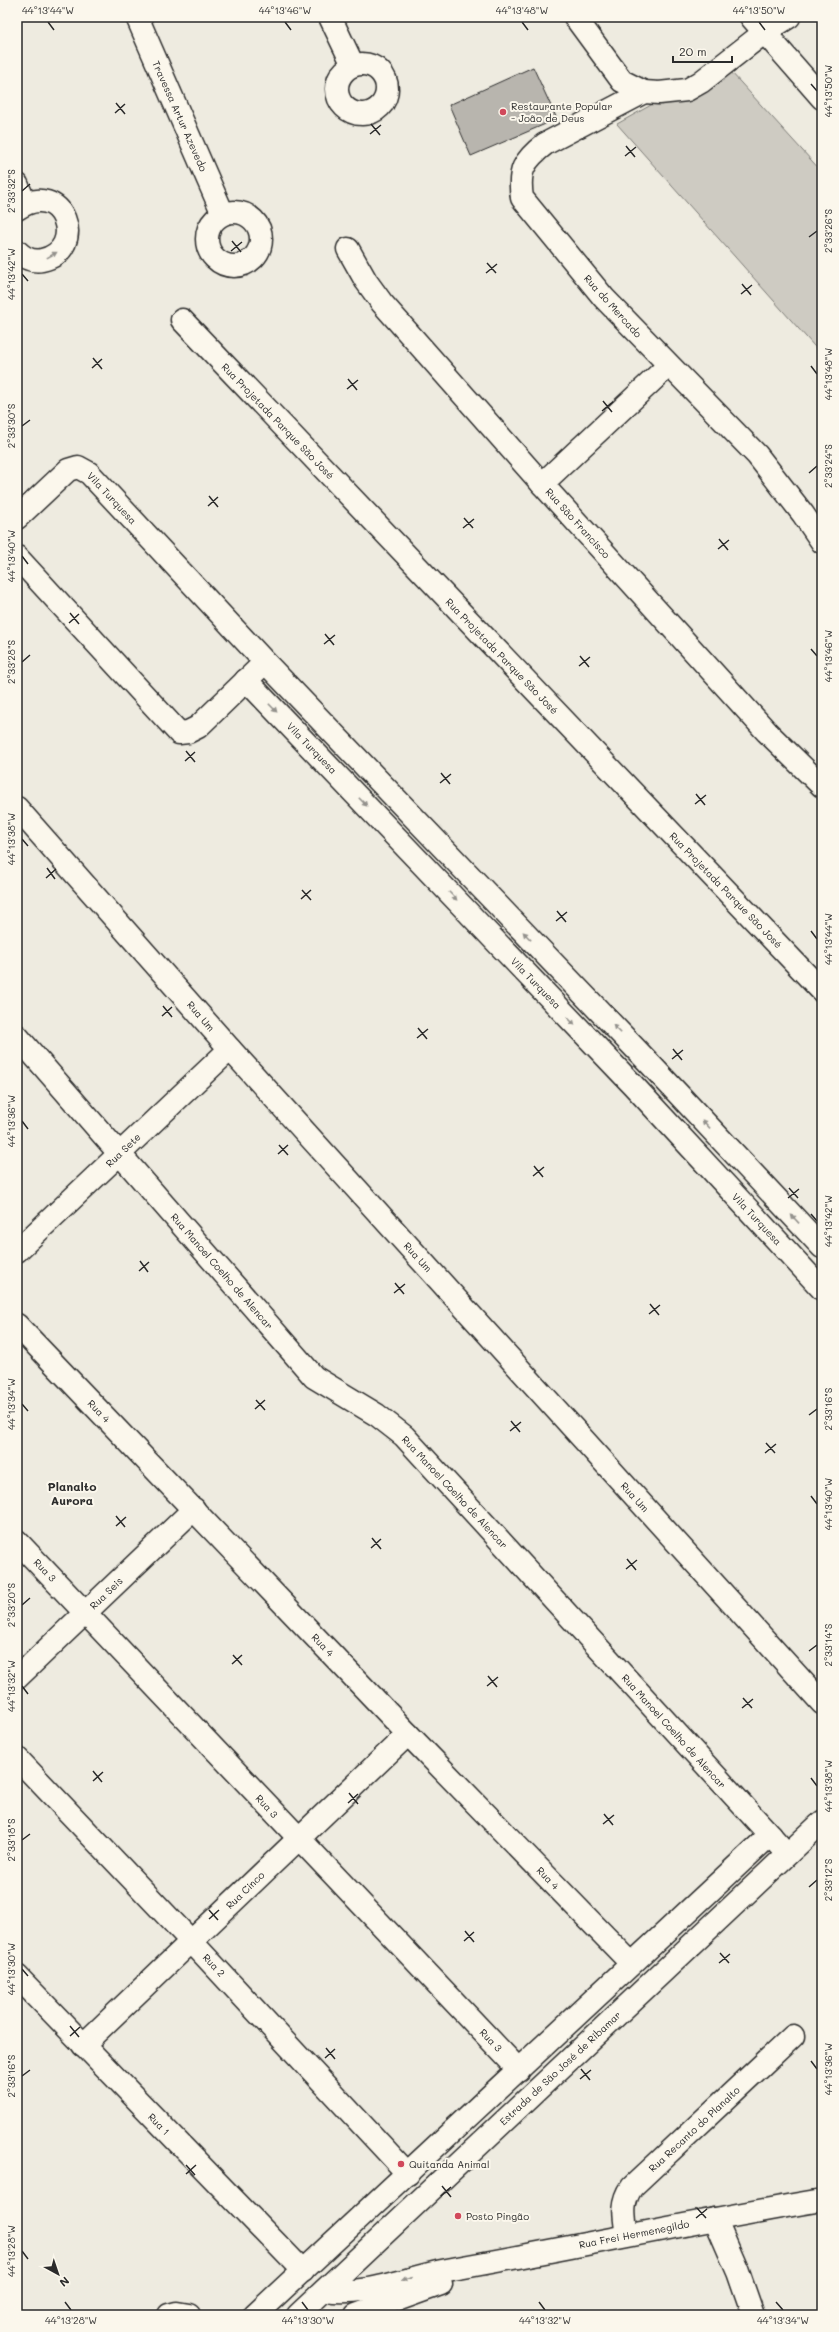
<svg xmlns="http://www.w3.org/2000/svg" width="839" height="2332" font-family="Mali,sans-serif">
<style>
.green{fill:#cecbc2;stroke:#7c7b76}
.building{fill:#b8b5ae;stroke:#2b2b2b}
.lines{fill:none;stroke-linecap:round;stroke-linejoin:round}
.minor-casing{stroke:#2b2b2b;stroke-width:25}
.tertiary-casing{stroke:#2b2b2b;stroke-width:25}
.primary-casing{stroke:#2b2b2b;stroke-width:25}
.minor{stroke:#fbf7ec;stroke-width:22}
.tertiary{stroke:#fbf7ec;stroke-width:22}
.primary{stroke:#fbf7ec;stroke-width:22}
.oneway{fill:#93918c}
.ticks{fill:none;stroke:#2b2b2b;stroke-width:1.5}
.poi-dot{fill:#d1495b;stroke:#fbf7ec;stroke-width:1.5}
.labels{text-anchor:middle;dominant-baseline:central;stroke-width:4;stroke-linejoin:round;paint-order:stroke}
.poi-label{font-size:10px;fill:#2b2b2b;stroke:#fbf7ec;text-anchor:start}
.street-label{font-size:10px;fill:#2b2b2b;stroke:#fbf7ec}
.quarter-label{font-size:12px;font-weight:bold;fill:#2b2b2b;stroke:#fbf7ec}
.neatline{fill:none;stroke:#2b2b2b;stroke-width:1.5}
.ticks-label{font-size:10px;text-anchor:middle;fill:#2b2b2b}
</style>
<rect width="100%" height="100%" fill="#eeebe0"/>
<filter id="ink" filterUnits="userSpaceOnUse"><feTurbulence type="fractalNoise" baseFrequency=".025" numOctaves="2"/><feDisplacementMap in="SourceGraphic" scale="8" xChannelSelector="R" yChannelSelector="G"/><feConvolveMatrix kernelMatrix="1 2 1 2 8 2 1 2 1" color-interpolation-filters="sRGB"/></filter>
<g filter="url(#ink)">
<path class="green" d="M731 72 822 172V355L617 124 660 100 696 96Z"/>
<path class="building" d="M533 67 557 119 471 156 449 105Z"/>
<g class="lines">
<g class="minor-casing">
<g id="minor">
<path d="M137 17 223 214"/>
<path d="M330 17 353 65"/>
<path d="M575 17 622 81 644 92 659 93 687 90 701 82 765 32 789 17"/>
<path d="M751 17 822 98"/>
<circle cx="362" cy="89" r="25"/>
<path d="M644 92 545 144C523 161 518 171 522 198L604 298 757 455 803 514 822 542"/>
<path d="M17 184 25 203"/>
<path d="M17 209C63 177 89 250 42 260 33 262 24 258 17 251"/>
<circle cx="234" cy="239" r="27"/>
<path d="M348 249 366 281 382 303 542 484 767 732 822 786"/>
<path d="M182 320 822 991"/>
<path d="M542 484 668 366"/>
<path d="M17 518 68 470 78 467 89 473 265 662 652 1066 822 1247"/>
<path d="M17 557 179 733 188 732 198 727 257 670"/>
<path d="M246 680 633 1085 822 1289"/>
<path d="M17 808 230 1049 822 1703"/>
<path d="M17 1036 314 1377 377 1415 404 1436 770 1835"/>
<path d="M17 1251 230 1049"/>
<path d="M17 1541 519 2070"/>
<path d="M17 1678 194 1509"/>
<path d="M17 1758 191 1941 408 2174"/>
<path d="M17 1976 303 2271"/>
<path d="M83 2045 408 1734"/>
<path d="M715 2219 738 2272 753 2315"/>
<path d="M627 2235C624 2216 621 2203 632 2187L793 2036"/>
</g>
</g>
<g class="tertiary-casing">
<g id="tertiary">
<path d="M17 1325 408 1734 631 1963"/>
<path d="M325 2290C369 2296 404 2278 447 2270 572 2248 696 2221 822 2200"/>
<path d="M169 2315 177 2313 189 2315"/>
<path d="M255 2315 770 1835 787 1854"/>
<path d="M356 2315 441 2284"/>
</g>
</g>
<g class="primary-casing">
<g id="primary">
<path d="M262 2315 265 2306"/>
<path d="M298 2315 822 1822"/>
</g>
</g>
<use href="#minor" class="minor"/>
<use href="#tertiary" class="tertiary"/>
<use href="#primary" class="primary"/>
</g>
<defs><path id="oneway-solid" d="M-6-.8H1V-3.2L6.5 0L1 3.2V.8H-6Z"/></defs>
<g class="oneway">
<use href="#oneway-solid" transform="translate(52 255) rotate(-29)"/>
<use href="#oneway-solid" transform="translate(273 708) rotate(46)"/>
<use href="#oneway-solid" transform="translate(363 802) rotate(46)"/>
<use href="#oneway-solid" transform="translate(453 896) rotate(46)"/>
<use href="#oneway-solid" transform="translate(527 936) rotate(-134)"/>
<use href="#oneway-solid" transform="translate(571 1021) rotate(46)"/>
<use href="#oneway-solid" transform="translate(617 1029) rotate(-134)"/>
<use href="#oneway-solid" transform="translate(706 1124) rotate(-133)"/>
<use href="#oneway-solid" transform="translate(795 1219) rotate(-133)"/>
<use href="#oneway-solid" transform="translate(407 2279) rotate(165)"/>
</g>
</g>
<path class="ticks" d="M48 22 54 30M285 22 291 30M522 22 528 30M759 22 765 30M811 84 817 91M116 103 125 114M115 113 125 104M371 124 380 135M370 134 381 125M626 146 635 157M625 156 636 147M22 191 30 184M809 237 817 231M232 241 241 252M231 251 242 242M487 263 496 273M486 273 497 264M22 274 28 281M742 284 751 295M741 294 752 285M93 358 102 369M811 366 817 374M92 368 102 359M348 379 357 390M347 389 358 380M603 401 612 412M602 411 613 402M22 426 30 420M809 473 817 466M209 496 218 507M208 506 218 497M464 518 473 528M463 528 474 519M719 539 728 550M718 549 729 540M22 556 28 564M70 613 79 624M69 623 79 614M325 634 334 645M324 644 335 635M811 649 817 656M580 656 589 667M22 662 30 655M579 666 590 657M186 751 195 762M185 761 195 752M441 773 450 784M440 783 451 774M696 794 705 805M695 804 706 795M22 839 28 846M47 868 55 879M46 878 56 869M302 890 311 900M301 899 311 890M557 911 566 922M556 921 567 912M811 931 817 939M163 1006 172 1017M162 1016 172 1007M418 1028 427 1039M417 1038 428 1029M673 1049 682 1060M672 1059 683 1050M22 1121 28 1129M279 1145 288 1155M278 1154 288 1145M534 1166 543 1177M533 1176 544 1167M789 1188 798 1198M788 1198 799 1189M811 1214 817 1221M140 1261 148 1272M139 1271 149 1262M395 1283 404 1294M394 1293 405 1284M650 1304 659 1315M649 1314 660 1305M256 1400 265 1410M22 1404 28 1411M255 1409 265 1400M809 1415 817 1409M511 1421 520 1432M510 1431 521 1422M766 1443 775 1453M765 1453 776 1444M811 1496 817 1504M116 1516 125 1527M116 1526 126 1517M372 1538 381 1549M371 1548 381 1539M627 1559 636 1570M626 1569 637 1560M22 1605 30 1598M809 1651 817 1645M233 1655 242 1665M232 1664 242 1655M488 1676 497 1687M22 1686 28 1694M487 1686 498 1677M743 1698 752 1708M742 1708 753 1699M93 1771 102 1782M811 1778 817 1786M93 1781 103 1772M349 1793 358 1804M348 1803 358 1794M604 1814 613 1825M603 1824 614 1815M22 1840 30 1834M809 1887 817 1880M209 1910 218 1920M209 1919 219 1910M465 1931 474 1942M464 1941 474 1932M720 1953 729 1963M719 1963 730 1954M22 1969 28 1976M70 2026 79 2037M70 2036 80 2027M326 2048 335 2059M325 2058 335 2049M811 2061 817 2069M581 2069 590 2080M22 2076 30 2070M580 2079 591 2070M186 2165 195 2175M186 2174 196 2165M442 2186 451 2197M441 2196 451 2187M697 2208 706 2218M696 2218 707 2209M22 2251 28 2259M65 2302 71 2310M302 2302 308 2310M539 2302 545 2310M776 2302 783 2310"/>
<g class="poi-dot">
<circle cx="503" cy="112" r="4"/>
<circle cx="401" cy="2164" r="4"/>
<circle cx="458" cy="2216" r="4"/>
</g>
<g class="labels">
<g class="poi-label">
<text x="511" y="106">Restaurante Popular<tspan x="511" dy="12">- João de Deus</tspan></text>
<text x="409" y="2164">Quitanda Animal</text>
<text x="466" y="2216">Posto Pingão</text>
</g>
<g class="street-label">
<text transform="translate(180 116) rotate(66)">Travessa Artur Azevedo</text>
<text transform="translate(613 306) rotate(48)">Rua do Mercado</text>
<text transform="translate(278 421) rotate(46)">Rua Projetada Parque São José</text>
<text transform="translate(112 498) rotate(47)">Vila Turquesa</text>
<text transform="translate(578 523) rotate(48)">Rua São Francisco</text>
<text transform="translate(502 656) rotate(46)">Rua Projetada Parque São José</text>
<text transform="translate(312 748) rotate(46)">Vila Turquesa</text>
<text transform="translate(726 890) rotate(46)">Rua Projetada Parque São José</text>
<text transform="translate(536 983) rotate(46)">Vila Turquesa</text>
<text transform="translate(201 1016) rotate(49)">Rua Um</text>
<text transform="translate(123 1150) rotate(-44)">Rua Sete</text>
<text transform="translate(757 1219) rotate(47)">Vila Turquesa</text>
<text transform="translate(418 1257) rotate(48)">Rua Um</text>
<text transform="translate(222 1271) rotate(49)">Rua Manoel Coelho de Alencar</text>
<text transform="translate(99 1411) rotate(46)">Rua 4</text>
<text transform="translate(455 1492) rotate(47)">Rua Manoel Coelho de Alencar</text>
<text transform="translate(635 1497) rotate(48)">Rua Um</text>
<text transform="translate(45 1570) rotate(46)">Rua 3</text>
<text transform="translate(106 1593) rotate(-44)">Rua Seis</text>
<text transform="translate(323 1645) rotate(47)">Rua 4</text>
<text transform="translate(674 1731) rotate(48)">Rua Manoel Coelho de Alencar</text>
<text transform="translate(267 1806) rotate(47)">Rua 3</text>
<text transform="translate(548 1878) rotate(46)">Rua 4</text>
<text transform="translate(245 1890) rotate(-44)">Rua Cinco</text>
<text transform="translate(214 1965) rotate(47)">Rua 2</text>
<text transform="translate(491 2040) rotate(46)">Rua 3</text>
<text transform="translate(560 2068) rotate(-43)">Estrada de São José de Ribamar</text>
<text transform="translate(159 2124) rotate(46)">Rua 1</text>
<text transform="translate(694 2129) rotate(-43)">Rua Recanto do Planalto</text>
<text transform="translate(634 2234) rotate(-11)">Rua Frei Hermenegildo</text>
</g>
<g class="quarter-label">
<text x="72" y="1486">Planalto<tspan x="72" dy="14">Aurora</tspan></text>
</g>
</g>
<rect width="839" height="2332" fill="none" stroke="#fbf7ec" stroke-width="44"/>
<g transform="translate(58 2274) rotate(140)" stroke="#fbf7ec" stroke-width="3" paint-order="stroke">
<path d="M0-3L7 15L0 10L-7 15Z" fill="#2b2b2b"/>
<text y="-6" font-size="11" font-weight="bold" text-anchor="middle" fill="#2b2b2b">N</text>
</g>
<path d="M673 56v6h59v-6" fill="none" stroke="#2b2b2b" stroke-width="2"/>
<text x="679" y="56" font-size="12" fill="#2b2b2b" stroke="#fbf7ec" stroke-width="3" paint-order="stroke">20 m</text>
<rect x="22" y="22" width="795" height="2288" class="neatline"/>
<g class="ticks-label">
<text x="48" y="14">44°13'44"W</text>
<text x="285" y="14">44°13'46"W</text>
<text x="522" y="14">44°13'48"W</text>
<text x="759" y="14">44°13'50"W</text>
<text transform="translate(828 91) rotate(-90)" y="4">44°13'50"W</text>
<text transform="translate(11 191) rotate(-90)" y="4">2°33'32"S</text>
<text transform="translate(828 231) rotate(-90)" y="4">2°33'26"S</text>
<text transform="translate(11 274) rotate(-90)" y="4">44°13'42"W</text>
<text transform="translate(828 374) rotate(-90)" y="4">44°13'48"W</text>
<text transform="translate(11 426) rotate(-90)" y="4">2°33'30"S</text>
<text transform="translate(828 466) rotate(-90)" y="4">2°33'24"S</text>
<text transform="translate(11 556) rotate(-90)" y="4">44°13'40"W</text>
<text transform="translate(828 656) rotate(-90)" y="4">44°13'46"W</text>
<text transform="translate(11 662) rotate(-90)" y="4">2°33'28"S</text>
<text transform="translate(11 839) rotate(-90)" y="4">44°13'38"W</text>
<text transform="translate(828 939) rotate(-90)" y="4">44°13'44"W</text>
<text transform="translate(11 1121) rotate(-90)" y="4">44°13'36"W</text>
<text transform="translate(828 1221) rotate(-90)" y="4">44°13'42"W</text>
<text transform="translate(11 1404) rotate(-90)" y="4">44°13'34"W</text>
<text transform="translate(828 1409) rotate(-90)" y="4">2°33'16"S</text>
<text transform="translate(828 1504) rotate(-90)" y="4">44°13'40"W</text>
<text transform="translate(11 1605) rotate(-90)" y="4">2°33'20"S</text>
<text transform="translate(828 1645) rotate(-90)" y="4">2°33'14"S</text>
<text transform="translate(11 1686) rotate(-90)" y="4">44°13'32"W</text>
<text transform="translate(828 1786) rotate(-90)" y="4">44°13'38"W</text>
<text transform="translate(11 1840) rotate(-90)" y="4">2°33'18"S</text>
<text transform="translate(828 1880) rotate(-90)" y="4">2°33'12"S</text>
<text transform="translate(11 1969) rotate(-90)" y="4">44°13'30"W</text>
<text transform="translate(828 2069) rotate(-90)" y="4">44°13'36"W</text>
<text transform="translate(11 2076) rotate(-90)" y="4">2°33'16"S</text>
<text transform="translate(11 2251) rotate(-90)" y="4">44°13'28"W</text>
<text x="71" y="2324">44°13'28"W</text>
<text x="308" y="2324">44°13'30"W</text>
<text x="545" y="2324">44°13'32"W</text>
<text x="783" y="2324">44°13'34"W</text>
</g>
</svg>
